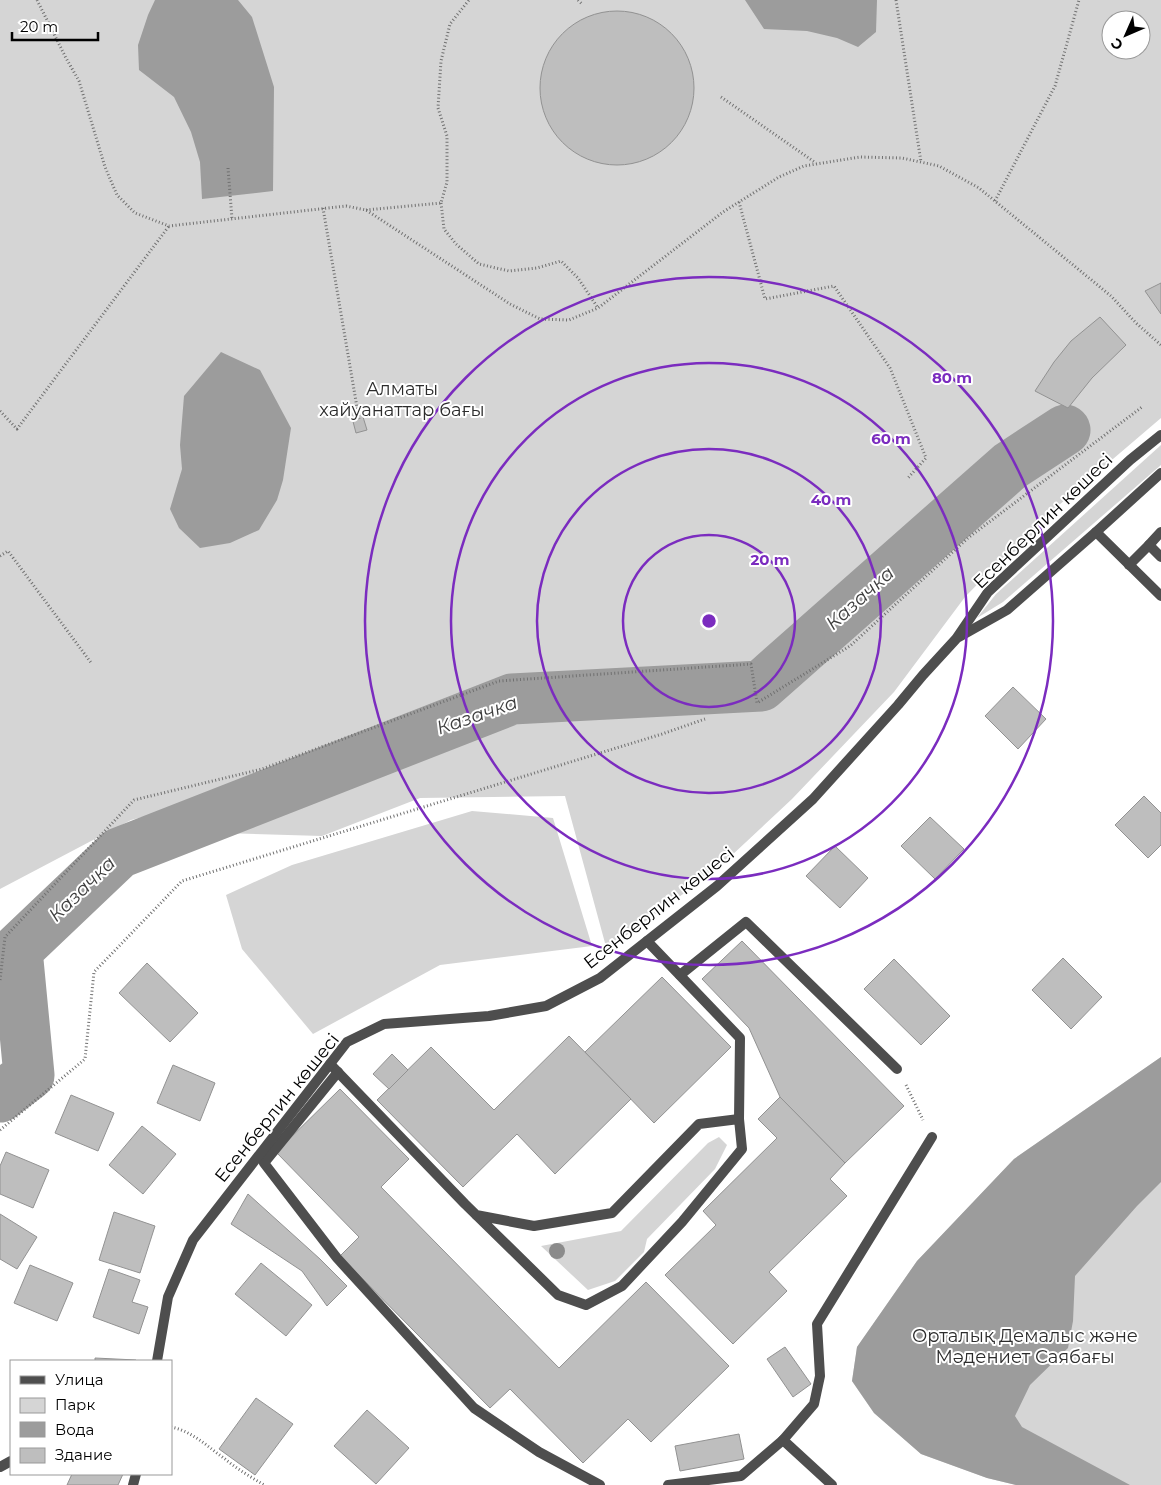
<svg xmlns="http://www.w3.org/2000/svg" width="1161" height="1485" font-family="Montserrat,sans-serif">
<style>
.green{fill:#d5d5d5;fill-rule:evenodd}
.water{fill:#9c9c9c}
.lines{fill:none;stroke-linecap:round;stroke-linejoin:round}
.river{stroke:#9c9c9c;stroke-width:51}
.building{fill:#bebebe;stroke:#929292}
.path{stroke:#707070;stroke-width:3;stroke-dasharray:1 2.5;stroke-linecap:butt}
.lane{stroke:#4e4e4e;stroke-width:10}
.street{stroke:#4e4e4e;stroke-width:10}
.tree{fill:#8b8b8b}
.ring{fill:none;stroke:#7b2cbf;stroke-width:2.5}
.labels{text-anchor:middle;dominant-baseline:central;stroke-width:4;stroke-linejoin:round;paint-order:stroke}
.park-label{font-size:18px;fill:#2c2c2c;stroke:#fff}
.street-label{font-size:18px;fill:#000;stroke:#fff}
.water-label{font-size:19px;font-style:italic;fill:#3d3d3d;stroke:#fff}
.centre{fill:#7b2cbf;stroke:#fff;stroke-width:2.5}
.ring-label{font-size:15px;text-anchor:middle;font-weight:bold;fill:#7b2cbf;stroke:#fff;stroke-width:4;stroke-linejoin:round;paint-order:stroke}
</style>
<rect width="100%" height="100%" fill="#fff"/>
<g class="green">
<path d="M0 0H1161V418L1038 523 1027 545 1004 557 965 597 894 692 792 799 716 870 617 942 605 943 565 796 420 798 322 836 188 832 158 813 131 820 0 889ZM1111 20H1141V50H1111Z"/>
<path d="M1161 445V465L1003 602 977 618 996 594Z"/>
<path d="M472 811 553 818 592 946 440 965 313 1034 242 949 226 895 292 865Z"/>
<path d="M1161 1057V1485H1016L987 1478 921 1454 874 1413 852 1381 857 1347 917 1261 1014 1159Z"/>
<path d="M719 1137 727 1145 715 1169 647 1239 644 1252 615 1281 588 1290 541 1246 621 1231 708 1143Z"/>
</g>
<g class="water">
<path d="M155 0H238L252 17 274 87 273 191 202 199 200 162 191 132 174 97 139 70 138 45 148 15Z"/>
<path d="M745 0H877L876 32 858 47 837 38 807 31 764 29Z"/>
<path d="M221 352 260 370 291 428 283 480 277 500 259 530 230 543 200 548 179 528 170 509 182 469 180 445 184 396Z"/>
<path d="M1161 1057V1182L1137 1206 1075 1276 1073 1321 1068 1348 1030 1385 1015 1416 1022 1427 1130 1485H1016L987 1478 921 1454 874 1413 852 1381 857 1347 917 1261 1014 1159Z"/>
</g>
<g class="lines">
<path class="river" d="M0 1097 29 1075 17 950 119 853 512 699 761 686 1010 466 1065 430"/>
</g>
<g class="building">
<circle cx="617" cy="88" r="77"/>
<path d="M1161 283V314L1145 291Z"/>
<path d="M1100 317 1126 345 1092 378 1068 408 1035 391 1054 362 1071 341Z"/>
<path d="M360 407 367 430 356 433 350 410Z"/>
<path d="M1013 687 1046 719 1018 749 985 716Z"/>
<path d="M1144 796 1161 813V845L1148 858 1115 825Z"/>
<path d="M930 817 964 849 935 879 901 846Z"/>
<path d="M835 846 868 878 840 908 806 876Z"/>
<path d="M742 941 904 1106 845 1163 780 1097 749 1028 702 979Z"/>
<path d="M1063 958 1102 997 1071 1029 1032 990Z"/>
<path d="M894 959 950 1016 921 1045 864 989Z"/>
<path d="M147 963 198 1013 170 1042 119 993Z"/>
<path d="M662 977 731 1047 654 1123 585 1052Z"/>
<path d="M569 1036 631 1099 555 1174 517 1134 463 1187 377 1100 431 1047 494 1110Z"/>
<path d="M392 1054 408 1070 389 1089 373 1074Z"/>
<path d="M173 1065 215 1083 200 1121 157 1103Z"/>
<path d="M340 1089 409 1159 381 1187 559 1368 646 1282 729 1366 651 1442 628 1419 583 1463 510 1389 490 1408 340 1256 359 1237 276 1152Z"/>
<path d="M71 1095 114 1113 98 1151 55 1133Z"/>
<path d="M780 1097 845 1163 830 1179 847 1196 769 1272 787 1291 733 1344 665 1275 716 1225 703 1211 777 1138 758 1119Z"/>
<path d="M142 1126 176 1154 143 1194 109 1165Z"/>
<path d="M6 1152 49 1170 33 1208 0 1194V1166Z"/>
<path d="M248 1194 320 1259 347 1286 327 1306 302 1271 231 1224Z"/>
<path d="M114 1212 155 1226 140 1273 99 1260Z"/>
<path d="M0 1214 37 1237 17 1269 0 1259Z"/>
<path d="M261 1263 312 1305 286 1336 235 1294Z"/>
<path d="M30 1265 73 1283 57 1321 14 1303Z"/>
<path d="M109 1269 140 1280 132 1302 148 1307 139 1334 93 1317Z"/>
<path d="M785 1347 811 1384 793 1397 767 1359Z"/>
<path d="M95 1358 136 1360V1361H95Z"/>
<path d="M256 1398 293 1424 255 1475 219 1449Z"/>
<path d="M367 1410 409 1448 376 1484 334 1446Z"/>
<path d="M739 1434 744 1459 680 1471 675 1446Z"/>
<path d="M72 1474H123L118 1485H67Z"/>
</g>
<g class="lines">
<g class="path">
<path d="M37 0 66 58 79 81 105 167 117 195 135 213 169 226 346 206 366 210 510 304 540 319 569 320 598 308 723 212 779 177 804 166 860 157 902 158 939 166 979 188 1111 296 1136 323 1161 345"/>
<path d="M578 0 582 4"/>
<path d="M896 0 921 162"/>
<path d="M721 97 816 163"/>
<path d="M228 168 232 219"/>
<path d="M995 201 1055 86 1079 0"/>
<path d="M739 202 765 299 834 286 890 368 926 458 907 479"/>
<path d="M441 203 444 229 456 244 479 264 509 271 537 268 561 261 578 278 598 308"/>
<path d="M323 208 359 419"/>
<path d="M366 210 441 203 447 182V136L438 108 441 61 450 24 469 0"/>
<path d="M0 411 17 429 169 226"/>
<path d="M0 556 8 551 92 664"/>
<path d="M0 980 5 937 134 800 262 769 499 681 751 664 757 703 850 646 968 538 1142 407"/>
<path d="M906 1085 923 1120"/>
<path d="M0 1130 85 1059 94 972 182 881 662 734 705 719"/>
<path d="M171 1427C192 1431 208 1447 225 1459 237 1469 251 1477 264 1485"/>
</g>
<g class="lane">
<path d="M1096 532 1161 596"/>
<path d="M1161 532 1149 545 1161 557"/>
<path d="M1129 565 1149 545"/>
<path d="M647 941 740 1038 739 1119"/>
<path d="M680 975 746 922 897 1069"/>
<path d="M330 1064 465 1204 558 1295 586 1305 622 1286 682 1222 742 1149 739 1119 699 1124 612 1213 534 1226 476 1215"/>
<path d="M338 1072 264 1163 337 1258 474 1408 539 1452 600 1485"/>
<path d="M668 1485 741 1476 783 1440 814 1404 820 1376 817 1324 932 1137"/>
</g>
<g class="street">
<path d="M959 637 1007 610 1096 532 1161 473"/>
<path d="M157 1361 168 1297 193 1240 347 1042 384 1024 489 1016 546 1006 600 978 717 886 813 799 898 705 923 675 956 639 988 592 1130 460 1161 435"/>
<path d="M783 1440 832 1485"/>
<path d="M0 1467 11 1461"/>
<path d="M133 1485 136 1474"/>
</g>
</g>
<circle class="tree" cx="557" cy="1251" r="8"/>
<g class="ring">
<circle cx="709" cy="621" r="86"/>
<circle cx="709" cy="621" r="172"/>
<circle cx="709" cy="621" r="258"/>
<circle cx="709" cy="621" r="344"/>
</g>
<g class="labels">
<g class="park-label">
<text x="402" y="389">Алматы<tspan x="402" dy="21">хайуанаттар бағы</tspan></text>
<text x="1025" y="1336">Орталық Демалыс және<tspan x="1025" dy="21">Мәдениет Саябағы</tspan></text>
</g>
<g class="street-label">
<text transform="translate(1043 521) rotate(-44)">Есенберлин көшесі</text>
<text transform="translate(659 908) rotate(-38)">Есенберлин көшесі</text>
<text transform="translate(277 1108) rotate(-51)">Есенберлин көшесі</text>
</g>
<g class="water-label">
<text transform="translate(860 598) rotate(-42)">Казачка</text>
<text transform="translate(477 715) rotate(-19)">Казачка</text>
<text transform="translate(82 889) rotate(-44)">Казачка</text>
</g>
</g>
<circle cx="709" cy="621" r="8" class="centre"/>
<g class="ring-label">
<text x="952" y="383">80 m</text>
<text x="891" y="444">60 m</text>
<text x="831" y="505">40 m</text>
<text x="770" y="565">20 m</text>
</g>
<rect x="10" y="1360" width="162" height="115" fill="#ffffff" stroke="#999999"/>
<rect x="20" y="1376" width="25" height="8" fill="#4e4e4e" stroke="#999999"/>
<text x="55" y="1385" font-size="15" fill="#000000">Улица</text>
<rect x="20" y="1398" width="25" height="15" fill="#d5d5d5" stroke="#999999"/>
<text x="55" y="1410" font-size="15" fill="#000000">Парк</text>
<rect x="20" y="1422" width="25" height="15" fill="#9c9c9c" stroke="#999999"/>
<text x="55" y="1435" font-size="15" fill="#000000">Вода</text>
<rect x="20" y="1448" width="25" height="15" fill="#bebebe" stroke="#999999"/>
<text x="55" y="1460" font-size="15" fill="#000000">Здание</text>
<g transform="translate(1126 35) rotate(225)"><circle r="24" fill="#ffffff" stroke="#999999"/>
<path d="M0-4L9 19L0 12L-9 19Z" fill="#000000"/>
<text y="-8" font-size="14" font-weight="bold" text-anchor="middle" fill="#000000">С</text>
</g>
<path d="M12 32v8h86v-8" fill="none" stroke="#000000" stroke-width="2.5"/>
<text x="20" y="32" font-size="15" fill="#000000" stroke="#ffffff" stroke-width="4" paint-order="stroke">20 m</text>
</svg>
